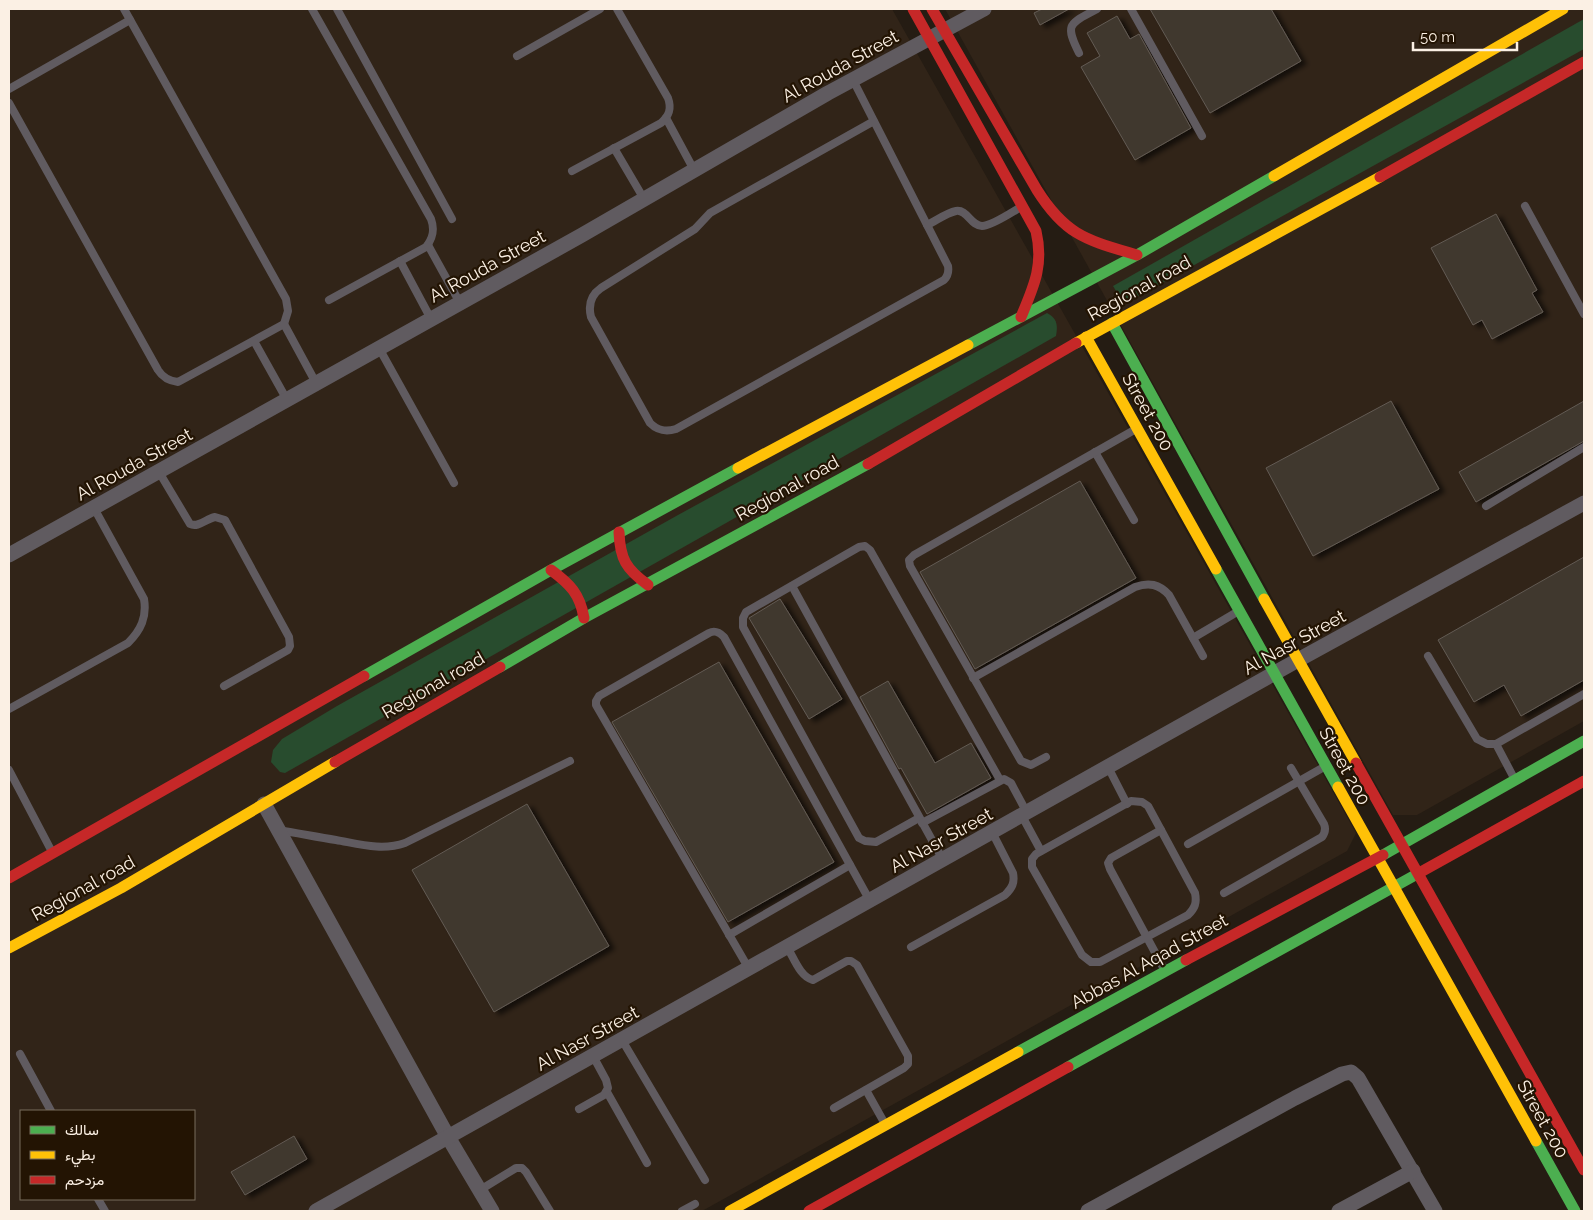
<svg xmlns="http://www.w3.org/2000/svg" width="1593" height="1220" font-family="Raleway,Vazirmatn,sans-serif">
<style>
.industrial{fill:#312418;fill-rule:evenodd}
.green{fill:#284c2e}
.building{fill:#3f372f;stroke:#635b53;filter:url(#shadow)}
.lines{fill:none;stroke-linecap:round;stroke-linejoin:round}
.lane{stroke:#605b60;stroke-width:8}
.street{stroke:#605b60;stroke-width:15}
.fast{stroke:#4caf50;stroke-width:11}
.slow{stroke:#ffc107;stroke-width:11}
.jam{stroke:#c62828;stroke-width:11}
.labels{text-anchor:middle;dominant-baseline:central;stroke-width:4.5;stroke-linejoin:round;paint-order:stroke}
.street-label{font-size:18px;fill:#fbf0e4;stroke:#231403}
</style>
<defs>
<filter id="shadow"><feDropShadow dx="5.5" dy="3" stdDeviation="2.5" flood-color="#0009"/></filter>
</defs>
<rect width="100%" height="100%" fill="#251c13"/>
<g class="industrial">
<path d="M9 9H892L1356 833 1347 851 702 1211H9ZM21 1111H194V1199H21Z"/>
<path d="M945 9H1584V721L1417 815H1393Z"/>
</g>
<g class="green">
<path d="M1584 19V49L1124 304 1113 286Z"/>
<path d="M1047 313C1057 318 1058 325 1056 336L285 773 280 772 271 762 273 750 282 739 337 706 678 515Z"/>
</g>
<g class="building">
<path d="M1042 9H1069L1040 25 1034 13Z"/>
<path d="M1150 9H1271L1301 61 1210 113Z"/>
<path d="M1117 16 1130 39 1139 34 1191 128 1135 160 1081 67 1100 56 1087 33Z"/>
<path d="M1496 214 1537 290 1532 293 1543 312 1492 339 1482 320 1473 325 1431 248Z"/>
<path d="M1391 401 1439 489 1313 556 1266 468Z"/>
<path d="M1584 401V441L1476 502 1459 472Z"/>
<path d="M1080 481 1136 578 975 669 920 572Z"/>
<path d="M1584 557V680L1521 716 1504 685 1474 702 1438 640Z"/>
<path d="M780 599 842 699 809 719 749 618Z"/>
<path d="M719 662 834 862 728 922 612 722Z"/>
<path d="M888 681 935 763 971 743 991 778 927 814 901 768 899 769 860 697Z"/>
<path d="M527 804 609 946 494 1012 412 870Z"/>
<path d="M294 1136 307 1159 245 1195 231 1172Z"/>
</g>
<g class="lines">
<g class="lane">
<path d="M312 9 431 219C435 230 433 238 426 247L329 300"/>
<path d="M337 9 452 219"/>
<path d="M1131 9 1202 136"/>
<path d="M1079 53C1064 23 1070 24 1097 9"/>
<path d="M517 56 600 9"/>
<path d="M853 80 948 266C949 272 948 276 944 280L676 429C666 432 658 431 650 423L591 317C588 305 591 295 601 288L695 229 710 213 874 121"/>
<path d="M9 89 130 20"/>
<path d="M9 103 158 370C163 378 169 381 178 382L284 324 288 311 286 299 124 9"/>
<path d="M666 118 694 170"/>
<path d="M614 148 644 199"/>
<path d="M572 171 661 123C669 116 672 109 668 98L617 9"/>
<path d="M1525 206 1584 314"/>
<path d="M927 225C936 221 946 213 956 211 967 209 971 226 982 226 992 226 1012 212 1021 207"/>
<path d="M428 245 460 303"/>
<path d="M400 261 431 319"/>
<path d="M284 324 316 383"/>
<path d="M254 341 287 400"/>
<path d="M379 348 454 483"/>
<path d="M1095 452 1134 520"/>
<path d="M159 472 190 524C198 528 206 519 215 517L225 520 289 637 290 646 288 650 224 686"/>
<path d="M1486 506 1584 447"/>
<path d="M792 586 943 860"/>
<path d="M1193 638 1237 612"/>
<path d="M1428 656 1477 739 1487 744H1496L1584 694"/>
<path d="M973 678 1135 587C1149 582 1159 584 1169 595L1203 656"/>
<path d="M9 709 128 643C141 630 147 617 144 599L94 508"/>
<path d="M1496 744 1515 780"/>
<path d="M1046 757 1031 765 1021 761 910 566 909 560 914 555 1136 429"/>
<path d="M1108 767 1127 804"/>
<path d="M9 770 51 850"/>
<path d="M1131 801 1142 802 1148 806 1195 893C1197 903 1195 908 1188 915L1100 962H1091L1082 955 1032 867V859L1036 854Z"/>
<path d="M1022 816 1041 851"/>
<path d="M919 818 876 842 865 841 859 838 743 627V618L746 612 859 547 865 546 870 550 1000 780"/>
<path d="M922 823 1004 779 1011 783 1027 813"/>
<path d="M278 830C297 833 317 837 336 840 359 844 382 851 405 843L570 761"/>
<path d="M1161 830 1111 858 1108 863 1110 869 1164 969"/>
<path d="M1188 844 1324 767"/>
<path d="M1224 893 1322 837C1325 833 1326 829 1324 824L1291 768"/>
<path d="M729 935 850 865"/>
<path d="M787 947C794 958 800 977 813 980L847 961H851L857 965 908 1056V1064L904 1068 834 1108"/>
<path d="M911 947 1005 895C1012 888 1015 883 1013 873L992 832"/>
<path d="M749 969 596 705V701L599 696 709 633C715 630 719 632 724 637L870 901"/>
<path d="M622 1040 705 1180"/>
<path d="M20 1054 51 1111"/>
<path d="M866 1090 885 1124"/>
<path d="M607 1092 647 1163"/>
<path d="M579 1109 604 1095 608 1088 606 1080 593 1056"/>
<path d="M480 1190 516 1168H522L526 1172 550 1211"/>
<path d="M98 1199 105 1211"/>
<path d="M682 1211 695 1204"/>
</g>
<g class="street">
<path d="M9 555 582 235 828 93 984 9"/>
<path d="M264 804 448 1137 492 1211"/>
<path d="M316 1211 1298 660 1584 503"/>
<path d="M1088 1211 1295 1098 1342 1074 1351 1072 1358 1078 1435 1211"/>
<path d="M1339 1211 1413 1171"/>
</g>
<g class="fast">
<path d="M1112 323 1264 599"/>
<path d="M968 345 1137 255 1274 176"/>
<path d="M1216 569 1338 787"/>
<path d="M500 667 584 618 868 464"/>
<path d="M364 676 551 570 738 468"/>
<path d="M1383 855 1584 741"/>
<path d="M1018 1052 1186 960"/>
<path d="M1068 1067 1419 873"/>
<path d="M1536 1141 1575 1211"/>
</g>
<g class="slow">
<path d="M1274 176 1563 9"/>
<path d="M1086 337 1216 569"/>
<path d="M1076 343 1380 177"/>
<path d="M738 468 968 345"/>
<path d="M1264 599 1356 763"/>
<path d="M1338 787 1536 1141"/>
<path d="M9 948 121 888 335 762"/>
<path d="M730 1211 1018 1052"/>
</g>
<g class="jam">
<path d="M913 9 1036 231C1044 265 1034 286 1021 317"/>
<path d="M932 9 1037 190C1066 236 1087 240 1137 255"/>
<path d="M1380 177 1584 62"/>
<path d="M868 464 1076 343"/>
<path d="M619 532C620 559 626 569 648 585"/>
<path d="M551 570C570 584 580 594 584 618"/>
<path d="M335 762 500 667"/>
<path d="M1356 763 1584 1170"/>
<path d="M1419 873 1584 781"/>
<path d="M9 878 364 676"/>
<path d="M1186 960 1383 855"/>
<path d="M809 1211 1068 1067"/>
</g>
</g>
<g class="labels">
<g class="street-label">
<text transform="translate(840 66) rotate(-29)">Al Rouda Street</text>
<text transform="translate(487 266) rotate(-29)">Al Rouda Street</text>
<text transform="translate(1139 288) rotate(-29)">Regional road</text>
<text transform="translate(1148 412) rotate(61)">Street 200</text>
<text transform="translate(134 464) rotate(-29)">Al Rouda Street</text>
<text transform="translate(787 488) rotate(-29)">Regional road</text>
<text transform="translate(1294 642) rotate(-29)">Al Nasr Street</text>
<text transform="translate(433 685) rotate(-30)">Regional road</text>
<text transform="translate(1345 766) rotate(61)">Street 200</text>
<text transform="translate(941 840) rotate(-29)">Al Nasr Street</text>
<text transform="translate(83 888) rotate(-29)">Regional road</text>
<text transform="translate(1149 961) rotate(-29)">Abbas Al Aqad Street</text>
<text transform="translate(587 1038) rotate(-29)">Al Nasr Street</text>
<text transform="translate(1543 1119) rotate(61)">Street 200</text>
</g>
</g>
<rect width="1593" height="1220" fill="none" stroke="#fbf0e4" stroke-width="20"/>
<rect x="20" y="1110" width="175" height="90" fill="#231403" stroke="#796c5d"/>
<rect x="30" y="1126" width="25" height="8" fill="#4caf50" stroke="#796c5d"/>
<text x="65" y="1135" font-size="15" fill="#fbf0e4">سالك</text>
<rect x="30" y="1151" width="25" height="8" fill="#ffc107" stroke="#796c5d"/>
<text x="65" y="1160" font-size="15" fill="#fbf0e4">بطيء</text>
<rect x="30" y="1176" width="25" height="8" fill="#c62828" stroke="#796c5d"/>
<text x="65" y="1185" font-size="15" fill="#fbf0e4">مزدحم</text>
<path d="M1413 42v8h104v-8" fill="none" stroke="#fbf0e4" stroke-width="2.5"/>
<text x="1420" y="42" font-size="15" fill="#fbf0e4" stroke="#231403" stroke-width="4" paint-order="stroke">50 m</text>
</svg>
